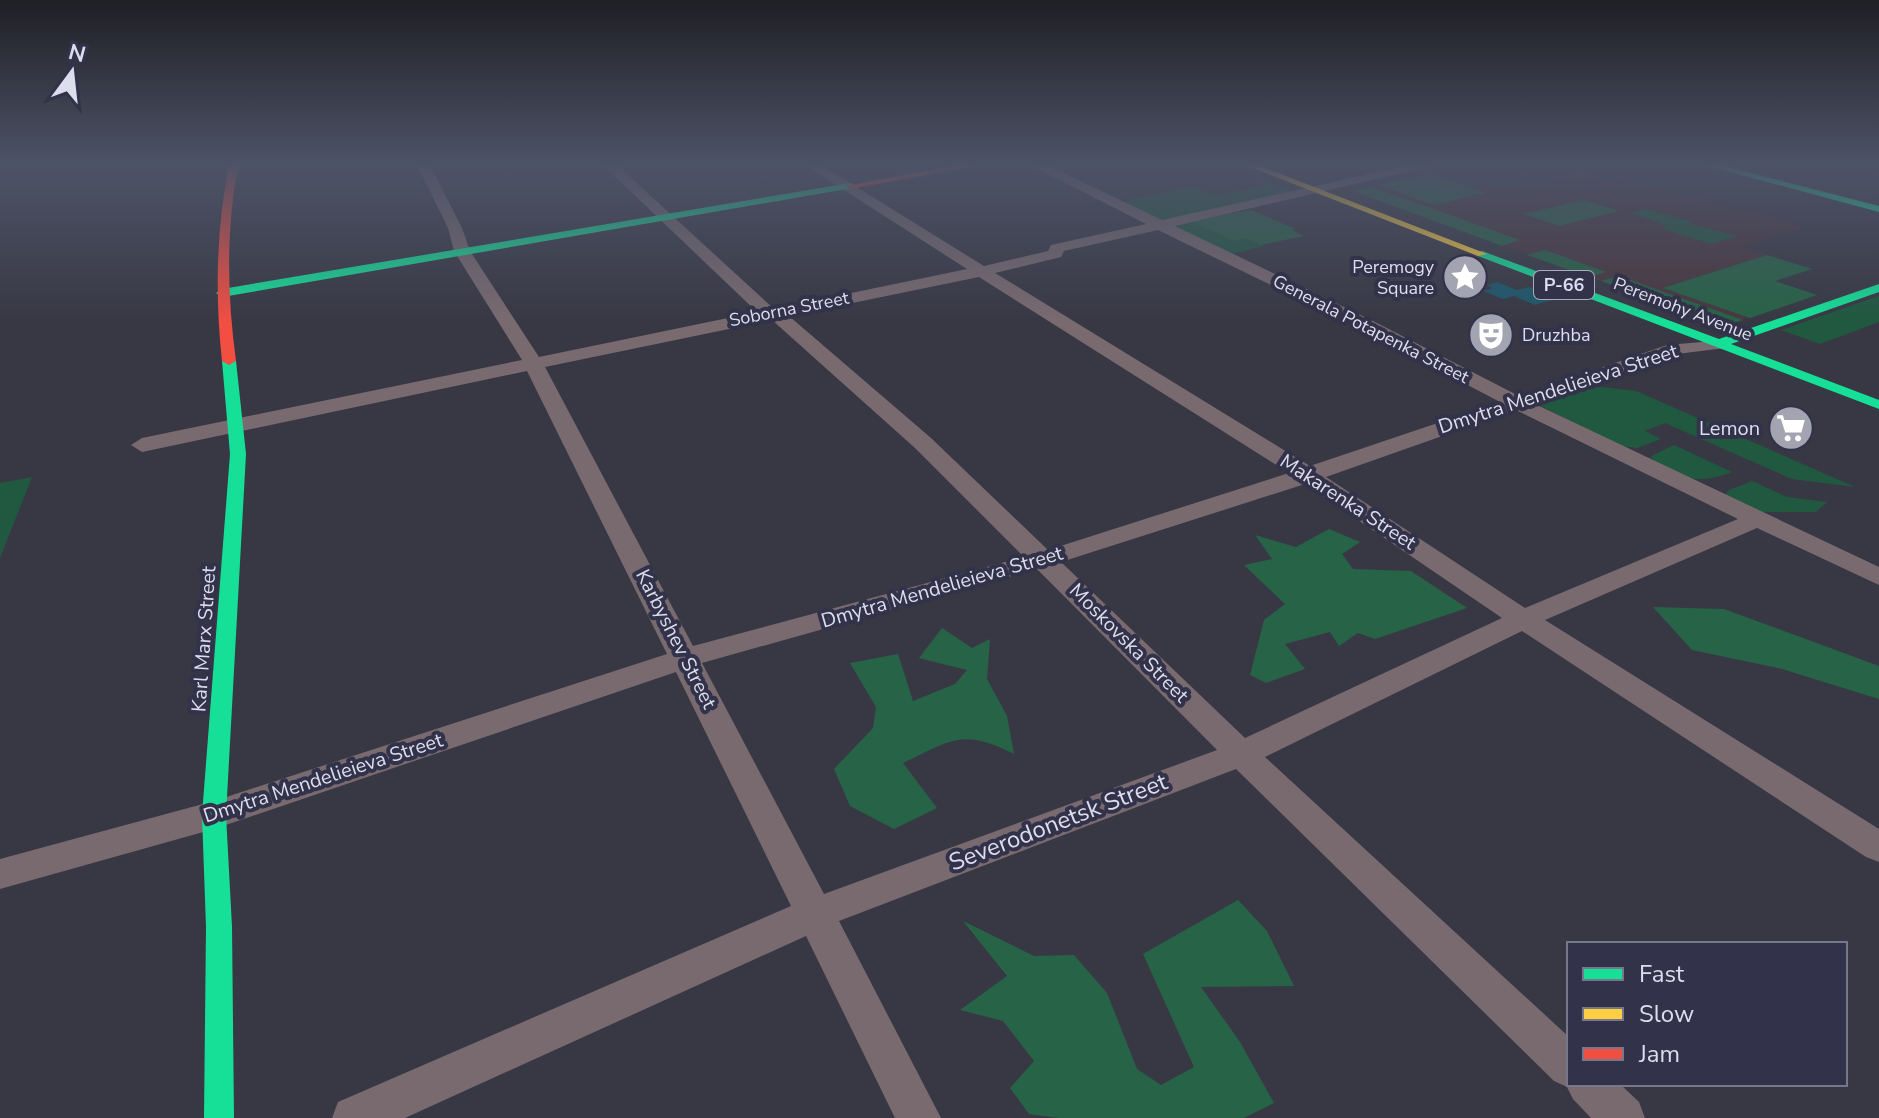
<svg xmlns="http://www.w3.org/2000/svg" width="1879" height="1118" font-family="'Nunito Sans',sans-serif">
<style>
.education{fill:#483740}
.green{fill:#205940}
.forest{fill:#276347}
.water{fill:#1d586a}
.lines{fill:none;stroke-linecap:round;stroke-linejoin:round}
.street{fill:#796a70;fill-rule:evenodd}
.fast{fill:#16e098;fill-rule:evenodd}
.slow{fill:#ffcf43;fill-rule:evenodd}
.jam{fill:#f24e42;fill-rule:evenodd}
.labels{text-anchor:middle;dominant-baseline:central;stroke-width:8;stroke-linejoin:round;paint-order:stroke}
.far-poi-label{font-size:18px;fill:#dddeed;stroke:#32334a;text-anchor:end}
.shield{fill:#32334a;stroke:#aaabbc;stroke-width:2}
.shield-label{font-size:18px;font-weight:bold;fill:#dddeed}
.far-street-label{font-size:18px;fill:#dddeed;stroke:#32334a}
.street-label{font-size:20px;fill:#dddeed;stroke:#32334a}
.poi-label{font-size:20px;fill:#dddeed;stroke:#32334a;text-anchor:end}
.near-street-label{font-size:24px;fill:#dddeed;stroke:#32334a}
</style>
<rect width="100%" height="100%" fill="#383844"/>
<path class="education" d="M1581 173 1606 180 1620 177 1806 227 1742 246 1776 258 1738 270 1817 295 1724 326 1353 191 1428 174 1479 190 1490 188 1498 191Z"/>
<g class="green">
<path d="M1260 179 1298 194 1164 222 1117 203 1192 186 1217 196 1266 185 1256 180Z"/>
<path d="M1647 209 1692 222 1689 224 1738 236 1711 244 1661 228 1667 225 1630 213Z"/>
<path d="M1221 213 1246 238 1264 246 1227 255 1168 224Z"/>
<path d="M1879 296V322L1820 344 1781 330Z"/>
<path d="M1601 387 1636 391 1855 487 1792 479 1665 423 1645 431 1661 439 1637 448 1620 446 1541 406V402L1580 388Z"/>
<path d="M1674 445 1732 472C1702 484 1679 481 1653 460L1651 456Z"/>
<path d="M32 477 0 558V483Z"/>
<path d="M1752 481 1787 497 1827 502 1816 512H1760L1725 495 1729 490Z"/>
</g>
<g class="forest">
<path d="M1428 174 1479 190 1486 193 1434 205 1378 185Z"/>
<path d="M1372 187 1520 240 1502 246 1353 191Z"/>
<path d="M1583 200 1619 211 1559 226 1524 214Z"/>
<path d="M1251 210 1296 229 1292 230 1304 236 1261 245 1246 238 1234 241 1189 221Z"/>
<path d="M1545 250 1606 272 1589 277 1527 255Z"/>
<path d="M1767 255 1812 269 1775 281 1817 295 1750 318 1663 288Z"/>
<path d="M1619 276 1743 320 1724 326 1601 281Z"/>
<path d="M1329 529 1360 542 1342 554 1353 569 1411 571 1467 608 1375 639 1358 633 1339 646 1330 632 1285 644 1305 669 1266 683 1250 675 1264 620 1285 604 1244 565 1272 559 1255 535 1296 547Z"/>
<path d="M1653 607 1724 609 1879 666V699L1782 669 1692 650Z"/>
<path d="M942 628 972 648 990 639 987 679 1007 716 1014 754C962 728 952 740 903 763L937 808 894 829 850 806 834 769 873 728 876 707 850 663 898 654 913 701 955 684 967 670 919 658Z"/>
<path d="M1238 900 1267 931 1294 986 1201 987 1240 1042 1274 1103 1244 1118H1058L1029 1114 1010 1088 1034 1061 1003 1021 960 1010 1007 976 963 921 1034 956 1074 955 1107 993 1137 1069 1161 1085 1194 1067 1143 954Z"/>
</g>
<path class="water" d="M1497 282 1517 290 1529 287 1558 298 1535 305 1514 296 1503 299 1483 291 1493 288 1487 285Z"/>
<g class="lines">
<path class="street" d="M417 165H430L462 228 470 251 539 357 757 312 603 165H617L774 309 967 269 805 165H821L984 266 1048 251 1051 245 1146 224 1030 165H1047L1162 220 1410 165H1436L1175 226 1373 321 1519 396 1667 345 1725 340 1727 344 1725 348 1677 354 1535 404 1879 567V585L1757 528 1545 620 1879 829V862L1866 857 1522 631 1265 757 1569 1037V1084H1620L1639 1102 1645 1118H1591L1573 1099 1567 1087 1554 1081 1236 769 839 921 941 1118H895L806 936 405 1118H332L338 1102 791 906 676 672 214 829 0 889V859L214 801 667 654 527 371 142 452 131 445 142 438 522 360 454 251 448 228ZM1158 230 1361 329 1500 402 1310 466 995 273 1061 257 1064 251ZM979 277 1289 473 1048 550 931 438 789 316ZM772 320 915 448 1024 557 693 646 545 367ZM1516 410 1524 414 1738 519 1525 608 1326 477ZM1305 484 1502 618 1245 738 1061 562ZM1037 569 1217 750 824 894 702 663Z"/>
<g class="fast">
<path d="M1704 165H1720L1879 206V212Z"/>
<path d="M850 183 853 184V188L222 297 216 293 222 289Z"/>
<path d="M1482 251 1719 339 1879 284V292L1731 344 1879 400V409L1478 256V252Z"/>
<path d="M229 357 236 361 246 454 226 815 232 927 234 1118H204L206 927 202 815 230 454 222 361Z"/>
</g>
<path class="slow" d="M1245 165H1258L1487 254 1478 256Z"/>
<g class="jam">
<path d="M229 165H238C226 231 227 295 236 361L229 365 222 361C215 295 216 231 229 165Z"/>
<path d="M958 165H981L850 189 845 186Z"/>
</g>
</g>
<linearGradient id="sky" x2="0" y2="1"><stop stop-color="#1f1f25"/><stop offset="0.51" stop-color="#4d5367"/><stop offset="1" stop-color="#4d5367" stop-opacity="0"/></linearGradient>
<rect width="1879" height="322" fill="url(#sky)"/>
<defs>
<g id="sight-disc" transform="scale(2.3)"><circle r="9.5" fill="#a3a4b2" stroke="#32334a"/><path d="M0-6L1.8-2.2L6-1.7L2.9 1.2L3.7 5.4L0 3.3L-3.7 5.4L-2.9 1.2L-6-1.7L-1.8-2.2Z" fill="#fff"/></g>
<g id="theatre-disc" transform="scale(2.3)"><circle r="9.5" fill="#a3a4b2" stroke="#32334a"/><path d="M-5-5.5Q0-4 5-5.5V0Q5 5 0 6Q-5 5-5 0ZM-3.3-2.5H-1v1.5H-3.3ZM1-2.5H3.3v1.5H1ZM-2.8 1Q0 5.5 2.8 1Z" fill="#fff"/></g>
<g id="supermarket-disc" transform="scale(2.3)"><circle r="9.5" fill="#a3a4b2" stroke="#32334a"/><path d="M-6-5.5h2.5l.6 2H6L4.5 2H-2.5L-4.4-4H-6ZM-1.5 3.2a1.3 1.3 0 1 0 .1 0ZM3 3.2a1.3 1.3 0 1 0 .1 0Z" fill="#fff"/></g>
</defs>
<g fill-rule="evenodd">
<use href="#sight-disc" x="1465" y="277"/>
<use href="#theatre-disc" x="1491" y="335"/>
<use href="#supermarket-disc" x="1791" y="428"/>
</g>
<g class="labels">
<g class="far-poi-label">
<text x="1434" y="267">Peremogy<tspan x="1434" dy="21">Square</tspan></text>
<text x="1522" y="335" text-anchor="start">Druzhba</text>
</g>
<rect class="shield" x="1534" y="271" width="60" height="28" rx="6"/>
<g class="shield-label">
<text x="1564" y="285">Р-66</text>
</g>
<g class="far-street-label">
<text transform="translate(789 309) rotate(-11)">Soborna Street</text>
<text transform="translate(1683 309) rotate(21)">Peremohy Avenue</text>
<text transform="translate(1371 329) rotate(27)">Generala Potapenka Street</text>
</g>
<g class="street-label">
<text transform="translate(1558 389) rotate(-18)">Dmytra Mendelieieva Street</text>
<text transform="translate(1348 502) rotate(33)">Makarenka Street</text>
<text transform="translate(942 587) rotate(-16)">Dmytra Mendelieieva Street</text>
<text transform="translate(204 639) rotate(-86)">Karl Marx Street</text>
<text transform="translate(676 639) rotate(63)">Karbyshev Street</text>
<text transform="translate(1129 643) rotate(45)">Moskovska Street</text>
<text transform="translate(323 778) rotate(-18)">Dmytra Mendelieieva Street</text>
</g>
<g class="poi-label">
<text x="1760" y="428">Lemon</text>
</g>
<g class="near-street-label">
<text transform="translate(1058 822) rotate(-21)">Severodonetsk Street</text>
</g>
</g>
<rect x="1567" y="942" width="280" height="144" fill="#32334a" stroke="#76778b" stroke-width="2"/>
<rect x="1583" y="968" width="40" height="12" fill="#16e098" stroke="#76778b" stroke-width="2"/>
<text x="1639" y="982" font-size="24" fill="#dddeed">Fast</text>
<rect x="1583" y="1008" width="40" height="12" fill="#ffcf43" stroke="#76778b" stroke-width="2"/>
<text x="1639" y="1022" font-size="24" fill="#dddeed">Slow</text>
<rect x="1583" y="1048" width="40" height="12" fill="#f24e42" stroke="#76778b" stroke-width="2"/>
<text x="1639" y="1062" font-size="24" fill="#dddeed">Jam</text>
<g transform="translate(72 72) rotate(15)" stroke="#32334a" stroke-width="6" paint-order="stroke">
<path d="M0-6L14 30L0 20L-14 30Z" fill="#dddeed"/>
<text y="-12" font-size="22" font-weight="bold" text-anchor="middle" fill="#dddeed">N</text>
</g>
</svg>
